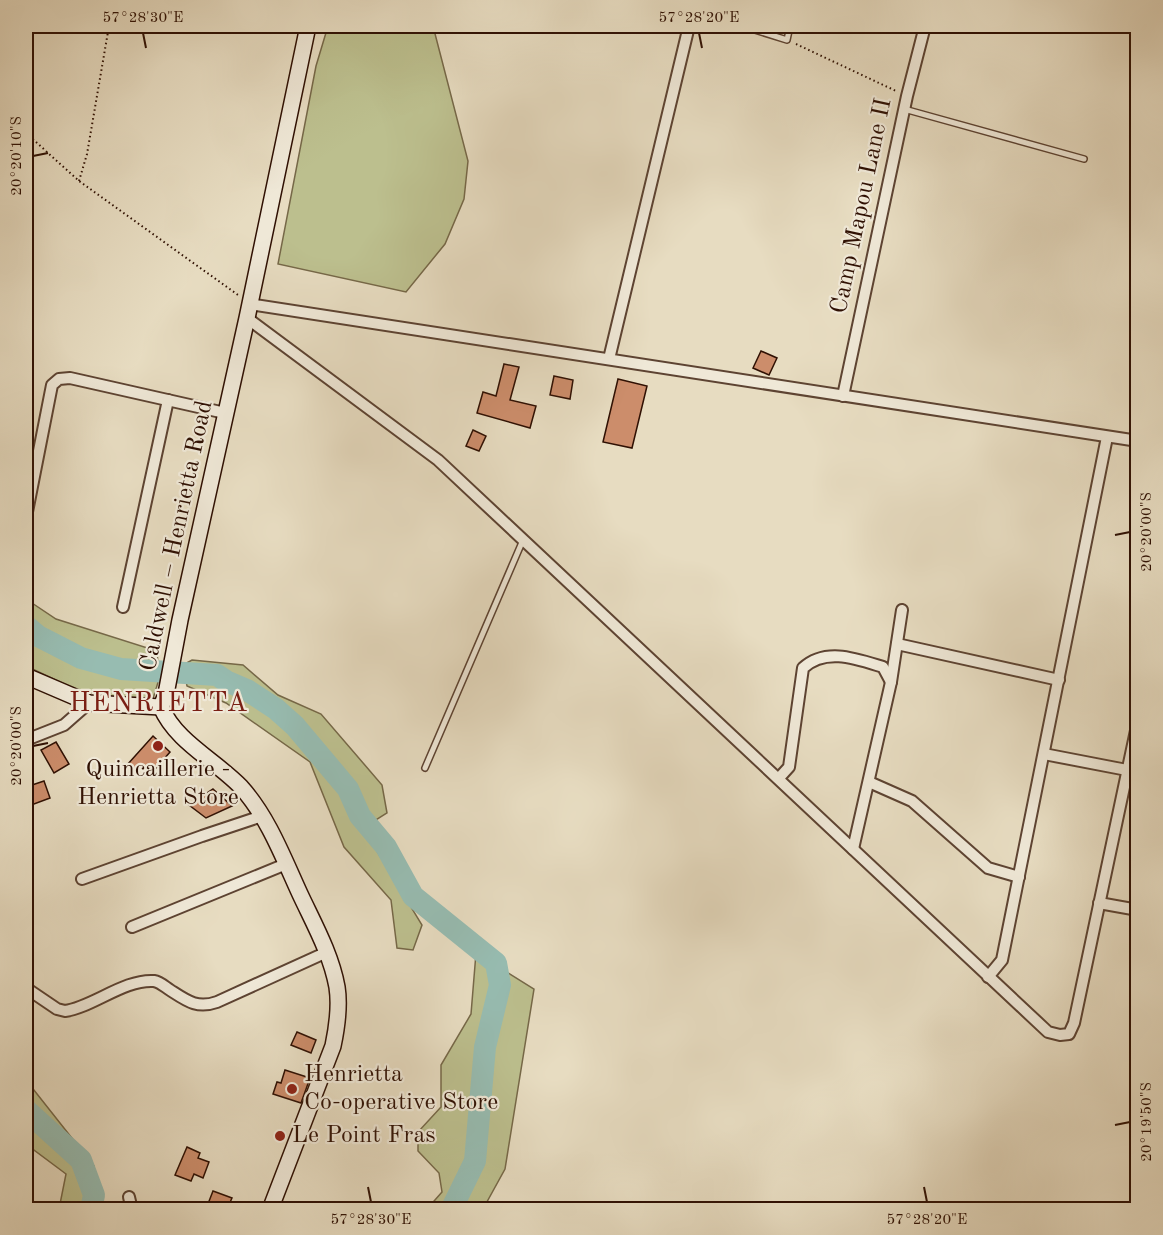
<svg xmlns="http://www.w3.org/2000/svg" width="1163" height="1235" font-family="'Old Standard TT',serif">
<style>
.green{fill:#bcbf8e;stroke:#766848;stroke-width:1.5}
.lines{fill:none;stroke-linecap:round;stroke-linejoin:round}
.river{stroke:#97bcb1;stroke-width:22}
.building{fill:#cc8d6b;stroke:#2f1003;stroke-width:1.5}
.lane-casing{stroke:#5d4332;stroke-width:8}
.street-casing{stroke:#5d4332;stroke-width:14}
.secondary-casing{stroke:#2f1003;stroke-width:18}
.path{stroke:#2f1003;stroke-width:2;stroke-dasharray:1.5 3;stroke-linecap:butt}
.lane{stroke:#efe8d7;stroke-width:5}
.street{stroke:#efe8d7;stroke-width:10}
.secondary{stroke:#efe8d7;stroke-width:15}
.ticks{fill:none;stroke:#2f1003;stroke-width:2}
.poi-dot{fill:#8f2418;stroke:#efe8d7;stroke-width:2}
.labels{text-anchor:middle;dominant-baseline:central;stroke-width:4.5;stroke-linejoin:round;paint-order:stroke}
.street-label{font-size:24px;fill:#2f1003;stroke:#efe8d7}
.poi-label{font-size:24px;fill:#2f1003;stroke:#efe8d7;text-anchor:start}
.quarter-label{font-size:27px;letter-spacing:1.5px;fill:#7a1f14;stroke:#efe8d7}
.neatline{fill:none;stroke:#2f1003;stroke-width:2}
.ticks-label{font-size:15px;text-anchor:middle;fill:#2f1003}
</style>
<rect width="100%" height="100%" fill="#e7dcc1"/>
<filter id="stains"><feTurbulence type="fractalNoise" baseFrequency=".00333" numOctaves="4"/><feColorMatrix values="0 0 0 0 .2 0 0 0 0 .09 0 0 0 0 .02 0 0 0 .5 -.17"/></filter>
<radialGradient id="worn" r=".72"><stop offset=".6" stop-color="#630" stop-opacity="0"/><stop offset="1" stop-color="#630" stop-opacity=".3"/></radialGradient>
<g class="green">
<path d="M328 26H433L468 161 464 199 445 244 406 292 278 264 316 66Z"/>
<path d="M26 599 56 619 157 651 159 679 153 699 130 700 77 690 26 666Z"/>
<path d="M192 660 243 665 278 695 321 714 382 785 387 813 363 828 422 925 413 950 397 948 391 900 344 847 310 762 226 703 187 686 183 665Z"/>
<path d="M476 953 534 989 505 1169 483 1209H427L442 1192 439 1173 418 1151V1132L441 1107V1065L471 1014Z"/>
<path d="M26 1080 94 1166 100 1209H59L66 1174 26 1144Z"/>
</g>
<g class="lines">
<g class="river">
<path d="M26 626 38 636 81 658 121 669 217 675 226 681 247 690 276 709 295 726 348 789 360 816 386 847 413 896 496 963 500 985 485 1047 475 1161 451 1210"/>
<path d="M26 1110 81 1160 94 1195 91 1210"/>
</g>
</g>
<g class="building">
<path d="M761 351 777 358 769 375 753 368Z"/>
<path d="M504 364 519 367 510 400 536 406 530 428 477 413 483 392 496 396Z"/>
<path d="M554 376 573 380 570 399 550 395Z"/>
<path d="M618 379 647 386 632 448 603 442Z"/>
<path d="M473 430 486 436 479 451 466 446Z"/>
<path d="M153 736 170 752 150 775 140 766 134 772 127 765Z"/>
<path d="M56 742 69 764 54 773 41 750Z"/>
<path d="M44 781 50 798 26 807V787Z"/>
<path d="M213 789 232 806 206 818 189 805Z"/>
<path d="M297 1032 316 1040 311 1053 291 1045Z"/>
<path d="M285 1070 310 1078 301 1103 273 1094 277 1082 281 1083Z"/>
<path d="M187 1147 200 1153 198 1158 209 1162 203 1178 194 1174 191 1181 175 1175Z"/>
<path d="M213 1191 232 1198 227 1209H206Z"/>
</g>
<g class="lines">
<g class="lane-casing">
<g id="lane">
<path d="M742 26 787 40 790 26"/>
<path d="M904 109 1084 159"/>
<path d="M425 768 523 540"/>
</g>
</g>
<g class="street-casing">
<g id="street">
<path d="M249 304 1138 441"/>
<path d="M247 318 438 460 1048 1032 1060 1035 1069 1034 1074 1023 1138 721"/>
<path d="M609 359 689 26"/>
<path d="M843 396 907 96 925 26"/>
<path d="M26 517 52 385 59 379 70 378 225 413"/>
<path d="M123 607 168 400"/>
<path d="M897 644 1059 680"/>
<path d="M26 740 64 725 89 703"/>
<path d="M1044 754 1127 770"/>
<path d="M779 778 789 767 803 668C826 647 857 659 883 667L891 682"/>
<path d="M869 782 912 801 988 868 1019 877"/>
<path d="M853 849 891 682 902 610"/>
<path d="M82 879 202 836 262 816"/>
<path d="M1099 903 1138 910"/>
<path d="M132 927 286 864"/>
<path d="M988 977 1002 960 1107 437"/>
<path d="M26 988 57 1009 65 1011C93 1007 124 979 154 981 160 982 164 986 170 990 187 1001 197 1009 217 1002L327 952"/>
<path d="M129 1197 132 1210"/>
</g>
</g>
<g class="secondary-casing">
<g id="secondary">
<path d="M26 676 89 703 161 707"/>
<path d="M270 1210 333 1046C337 1027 340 1006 337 987 331 954 314 924 300 894 283 857 268 817 241 787 215 760 176 742 161 707L166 694 180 620 247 318 308 26"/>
</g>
</g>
<g class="path">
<path d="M796 44 896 91"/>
<path d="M26 133 79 181 238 295"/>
<path d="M79 181 87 154 109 26"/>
</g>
<use href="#lane" class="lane"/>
<use href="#street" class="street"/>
<use href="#secondary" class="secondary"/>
</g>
<path class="ticks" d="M143 33 146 48M699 33 702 48M33 156 48 153M1115 535 1130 532M33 746 48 743M1115 1125 1130 1122M368 1187 371 1202M924 1187 927 1202"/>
<g class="poi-dot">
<circle cx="158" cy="746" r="6"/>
<circle cx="292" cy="1089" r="6"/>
<circle cx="280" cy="1136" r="6"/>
</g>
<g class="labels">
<g class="street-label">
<text transform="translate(862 206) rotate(-78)">Camp Mapou Lane II</text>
<text transform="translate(177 536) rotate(-78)">Caldwell – Henrietta Road</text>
</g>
<g class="poi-label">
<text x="158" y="770" text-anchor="middle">Quincaillerie -<tspan x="158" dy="28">Henrietta Store</tspan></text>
<text x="304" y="1075">Henrietta<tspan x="304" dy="28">Co-operative Store</tspan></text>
<text x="292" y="1136">Le Point Fras</text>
</g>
<g class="quarter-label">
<text x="159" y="703">HENRIETTA</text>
</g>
</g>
<rect width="1163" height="1235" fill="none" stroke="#e7dcc1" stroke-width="66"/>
<rect x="33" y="33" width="1097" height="1169" class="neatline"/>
<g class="ticks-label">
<text x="143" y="22">57°28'30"E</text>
<text x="699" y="22">57°28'20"E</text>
<text transform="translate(16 156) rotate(-90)" y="5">20°20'10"S</text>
<text transform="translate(1146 532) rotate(-90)" y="5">20°20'00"S</text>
<text transform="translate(16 746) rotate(-90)" y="5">20°20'00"S</text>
<text transform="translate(1146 1122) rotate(-90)" y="5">20°19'50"S</text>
<text x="371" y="1224">57°28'30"E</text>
<text x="927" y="1224">57°28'20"E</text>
</g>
<rect width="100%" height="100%" filter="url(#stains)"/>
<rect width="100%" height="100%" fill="url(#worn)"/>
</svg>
